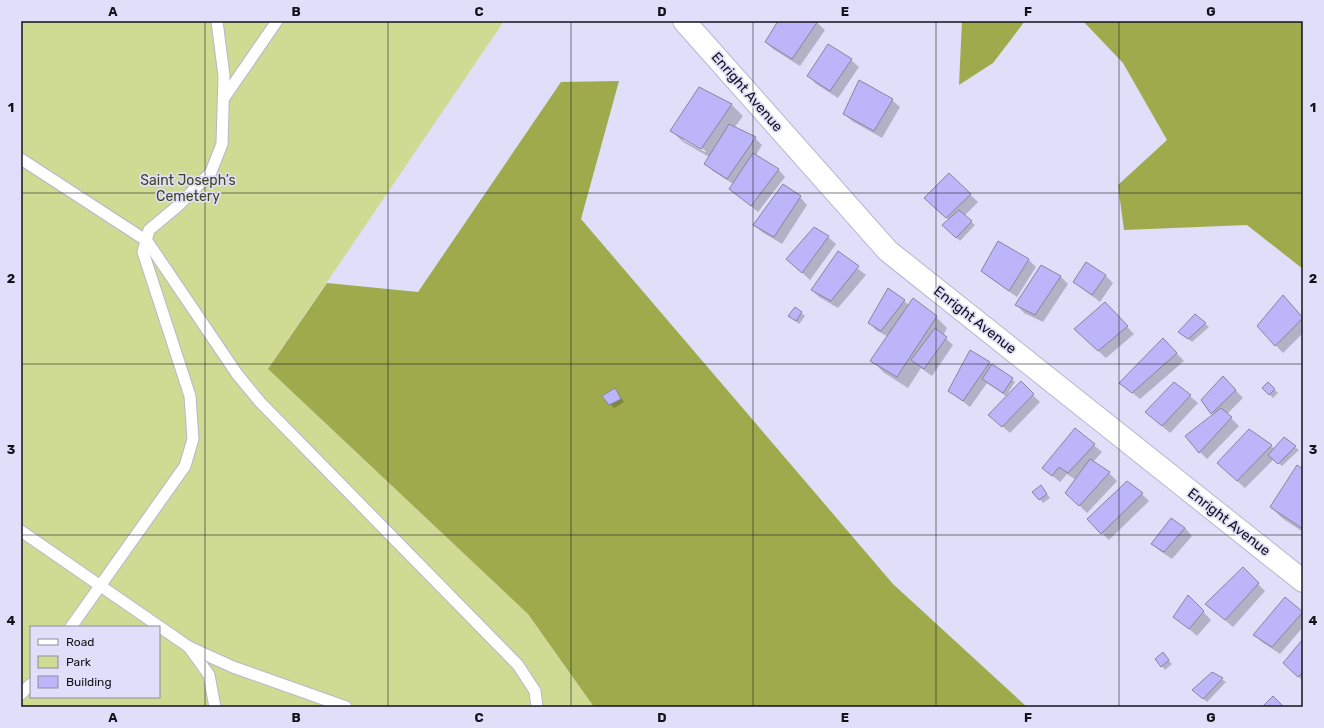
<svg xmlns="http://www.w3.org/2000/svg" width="1324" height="728" font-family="Rubik,sans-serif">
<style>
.green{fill:#cfda92;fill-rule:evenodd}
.forest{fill:#9eaa4c}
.shadow{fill:#0003;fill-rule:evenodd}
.building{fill:#bdb5f9;stroke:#87859e}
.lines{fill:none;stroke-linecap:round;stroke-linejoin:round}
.service-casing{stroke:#b8b6d0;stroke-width:13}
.minor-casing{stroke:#b8b6d0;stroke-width:24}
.service{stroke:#fff;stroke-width:11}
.minor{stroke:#fff;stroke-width:22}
.grid{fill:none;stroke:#13121b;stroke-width:1;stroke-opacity:0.55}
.labels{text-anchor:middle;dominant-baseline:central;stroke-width:3.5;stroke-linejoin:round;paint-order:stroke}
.street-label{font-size:14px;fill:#13121b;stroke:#e0def8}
.park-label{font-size:14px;fill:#41461f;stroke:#e0def8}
.neatline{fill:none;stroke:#13121b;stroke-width:1.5}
.grid-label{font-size:13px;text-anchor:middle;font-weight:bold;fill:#13121b}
</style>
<rect width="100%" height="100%" fill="#e0def8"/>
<path class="green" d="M21 21H504L268 369 528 614 594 707H21ZM31 627H159V697H31Z"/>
<g class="forest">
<path d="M962 21H1025L993 63 959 85Z"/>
<path d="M1083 21H1303V269L1247 225 1124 230 1118 185 1167 140 1123 63Z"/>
<path d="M619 81 581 219 893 584 1027 707H594L528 614 268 369 327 283 418 292 561 82Z"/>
</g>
<g class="shadow">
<path d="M779 21H815L825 30 800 66 773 49 766 42Z"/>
<path d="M851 60 859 67 838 98 816 84 809 76Z"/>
<path d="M700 88 732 105 743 116 734 128 755 138 762 145 756 155 778 169 785 177 758 212 730 189 733 184 713 171 705 164 709 157 683 142 672 131ZM683 138 706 151 705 152 683 140Z"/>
<path d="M892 100 900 107 882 138 852 121 844 113Z"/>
<path d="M949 174 978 202 964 216 975 225 960 241 943 225 949 220 933 206Z"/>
<path d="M800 197 807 205 782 244 762 232 754 225Z"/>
<path d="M828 237 836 244 810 280 795 266Z"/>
<path d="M999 242 1029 260 1036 267 1017 297 990 278 982 271Z"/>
<path d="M838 253 866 275 838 308 819 297 812 290Z"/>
<path d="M1087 263 1106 276 1113 283 1100 302 1074 282Z"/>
<path d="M1060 276 1068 284 1043 322 1024 313 1017 305Z"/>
<path d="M888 289 909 305 936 317 947 328 943 336 953 345 932 376 921 368 908 388 883 372 872 360 888 337 876 330 869 322Z"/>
<path d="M1283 296 1303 317V333L1283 353 1258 326Z"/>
<path d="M1105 304 1134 334 1106 358 1083 337Z"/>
<path d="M795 308 805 316 799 324 789 316Z"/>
<path d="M1195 315 1209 327 1192 342 1183 335Z"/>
<path d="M1163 339 1184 361 1140 399 1120 383Z"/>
<path d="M989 363 1015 382 1006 396 987 383 970 407 950 391Z"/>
<path d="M1021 383 1040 402 1010 433 990 415Z"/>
<path d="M1174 383 1198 403 1170 433 1154 419Z"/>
<path d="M1268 383 1278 393 1273 398 1263 388Z"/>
<path d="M1231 385 1243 398 1227 414 1239 426 1207 459 1200 452 1214 415 1203 400Z"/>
<path d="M615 390 624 402 614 408 610 404Z"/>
<path d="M1075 429 1102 452 1093 462 1109 473 1117 481 1087 513 1074 500 1076 480 1067 474 1060 482 1043 468Z"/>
<path d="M1249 430 1275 449 1284 439 1299 450 1282 466 1274 459 1245 488 1226 471Z"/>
<path d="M1303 470V532L1282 518 1271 507Z"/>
<path d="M1044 490 1050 498 1043 503 1034 492Z"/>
<path d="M1142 494 1149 501 1109 540 1088 519Z"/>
<path d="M1185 528 1192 536 1172 559 1160 551 1152 544Z"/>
<path d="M1243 569 1265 591 1233 627 1214 611Z"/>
<path d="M1188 596 1211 620 1197 636 1175 616Z"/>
<path d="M1285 598 1303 613V627L1280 654 1262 642 1255 635Z"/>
<path d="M1303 640V681L1292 671Z"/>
<path d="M1166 657 1172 664 1165 670 1156 659Z"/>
<path d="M1212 673 1226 682 1207 702 1197 693Z"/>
</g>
<g class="building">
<path d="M778 21H818L792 59 765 42Z"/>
<path d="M828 44 852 59 830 91 807 76Z"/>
<path d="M859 80 893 99 874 131 843 114Z"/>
<path d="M699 87 732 104 701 149 670 131Z"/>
<path d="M729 124 756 137 727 179 704 164Z"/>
<path d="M753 153 779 169 751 206 729 189Z"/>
<path d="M949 173 971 194 946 218 924 198Z"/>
<path d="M783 184 801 196 774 237 753 225Z"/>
<path d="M959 210 972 221 956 238 942 225Z"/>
<path d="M814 227 829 236 802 273 786 259Z"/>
<path d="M998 241 1029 259 1009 291 981 271Z"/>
<path d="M838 251 859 266 831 301 811 290Z"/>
<path d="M1086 262 1106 275 1092 295 1073 282Z"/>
<path d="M1041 265 1061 276 1035 315 1015 305Z"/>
<path d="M888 288 905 300 881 331 868 323Z"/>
<path d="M1283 295 1303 318 1275 346 1257 326Z"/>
<path d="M913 298 937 316 897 377 870 361Z"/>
<path d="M1105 302 1128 326 1098 351 1074 329Z"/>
<path d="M795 307 802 312 796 321 788 316Z"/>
<path d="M1195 314 1206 323 1188 339 1178 332Z"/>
<path d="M935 328 947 337 924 369 911 360Z"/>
<path d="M1163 338 1177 353 1132 393 1119 383Z"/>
<path d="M970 350 990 362 963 401 948 391Z"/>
<path d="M992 364 1013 378 1003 393 982 379Z"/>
<path d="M1223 376 1236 390 1211 414 1201 400Z"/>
<path d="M1021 381 1034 394 1002 427 988 415Z"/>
<path d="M1174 382 1191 395 1162 426 1145 412Z"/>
<path d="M1268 382 1275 389 1269 395 1262 388Z"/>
<path d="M615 388 621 399 609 405 602 396Z"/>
<path d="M1221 408 1232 417 1199 453 1185 436Z"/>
<path d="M1075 428 1095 444 1068 473 1059 467 1052 476 1042 468Z"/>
<path d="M1249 429 1272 445 1237 481 1217 463Z"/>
<path d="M1284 437 1296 446 1278 464 1268 455Z"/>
<path d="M1090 459 1110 472 1079 506 1065 493Z"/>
<path d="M1297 465 1303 469V529L1270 507Z"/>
<path d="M1127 481 1143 493 1101 534 1087 519Z"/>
<path d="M1041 485 1047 494 1039 500 1032 492Z"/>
<path d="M1171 518 1185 528 1164 552 1151 544Z"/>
<path d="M1243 567 1259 583 1225 620 1205 604Z"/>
<path d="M1188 595 1204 611 1189 629 1173 617Z"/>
<path d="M1285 597 1303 612 1272 647 1253 635Z"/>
<path d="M1303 639V672L1298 677 1283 663Z"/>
<path d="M1163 652 1169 660 1161 667 1155 659Z"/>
<path d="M1212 672 1223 678 1203 699 1192 690Z"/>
<path d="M1273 696 1284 707H1262Z"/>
</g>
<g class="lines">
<g class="service-casing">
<g id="service">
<path d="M224 98 277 21"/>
<path d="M21 159 147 241 237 374 260 402 518 665 535 691 537 707"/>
<path d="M21 531 189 647 233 667 346 707"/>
<path d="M71 627 185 466 193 439 190 396 143 252 149 230 179 205 211 172 222 144 224 76 217 21"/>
<path d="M189 647 209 675 215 707"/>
<path d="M21 694 31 684"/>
</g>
</g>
<g class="minor-casing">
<path id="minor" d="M684 21 888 251 1303 581"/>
</g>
<use href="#service" class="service"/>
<use href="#minor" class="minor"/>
</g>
<path class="grid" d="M205 21V707M388 21V707M571 21V707M753 21V707M936 21V707M1119 21V707M21 193H1303M21 364H1303M21 535H1303"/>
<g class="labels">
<g class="street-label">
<text transform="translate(747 92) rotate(49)">Enright Avenue</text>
<text transform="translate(975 320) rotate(38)">Enright Avenue</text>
<text transform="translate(1229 522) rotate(38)">Enright Avenue</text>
</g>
<g class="park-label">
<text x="188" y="180">Saint Joseph’s<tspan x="188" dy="16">Cemetery</tspan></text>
</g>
</g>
<rect width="1324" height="728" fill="none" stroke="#e0def8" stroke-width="44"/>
<rect x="30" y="626" width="130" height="72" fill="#e0def8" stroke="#8e8ca0"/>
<rect x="38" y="639" width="20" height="6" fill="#ffffff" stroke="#8e8ca0"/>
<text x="66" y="646" font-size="12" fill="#13121b">Road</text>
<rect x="38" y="656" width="20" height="12" fill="#cfda92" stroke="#8e8ca0"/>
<text x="66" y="666" font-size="12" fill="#13121b">Park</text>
<rect x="38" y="676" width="20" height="12" fill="#bdb5f9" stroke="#8e8ca0"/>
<text x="66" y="686" font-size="12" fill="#13121b">Building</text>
<rect x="22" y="22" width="1280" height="684" class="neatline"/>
<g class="grid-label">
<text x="113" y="16">A</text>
<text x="296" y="16">B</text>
<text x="479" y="16">C</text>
<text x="662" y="16">D</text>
<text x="845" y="16">E</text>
<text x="1028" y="16">F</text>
<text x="1211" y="16">G</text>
<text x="11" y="112">1</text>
<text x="1313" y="112">1</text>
<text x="11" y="283">2</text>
<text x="1313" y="283">2</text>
<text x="11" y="454">3</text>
<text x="1313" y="454">3</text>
<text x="11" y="625">4</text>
<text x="1313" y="625">4</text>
<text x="113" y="722">A</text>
<text x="296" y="722">B</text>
<text x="479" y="722">C</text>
<text x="662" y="722">D</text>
<text x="845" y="722">E</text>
<text x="1028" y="722">F</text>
<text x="1211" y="722">G</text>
</g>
</svg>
